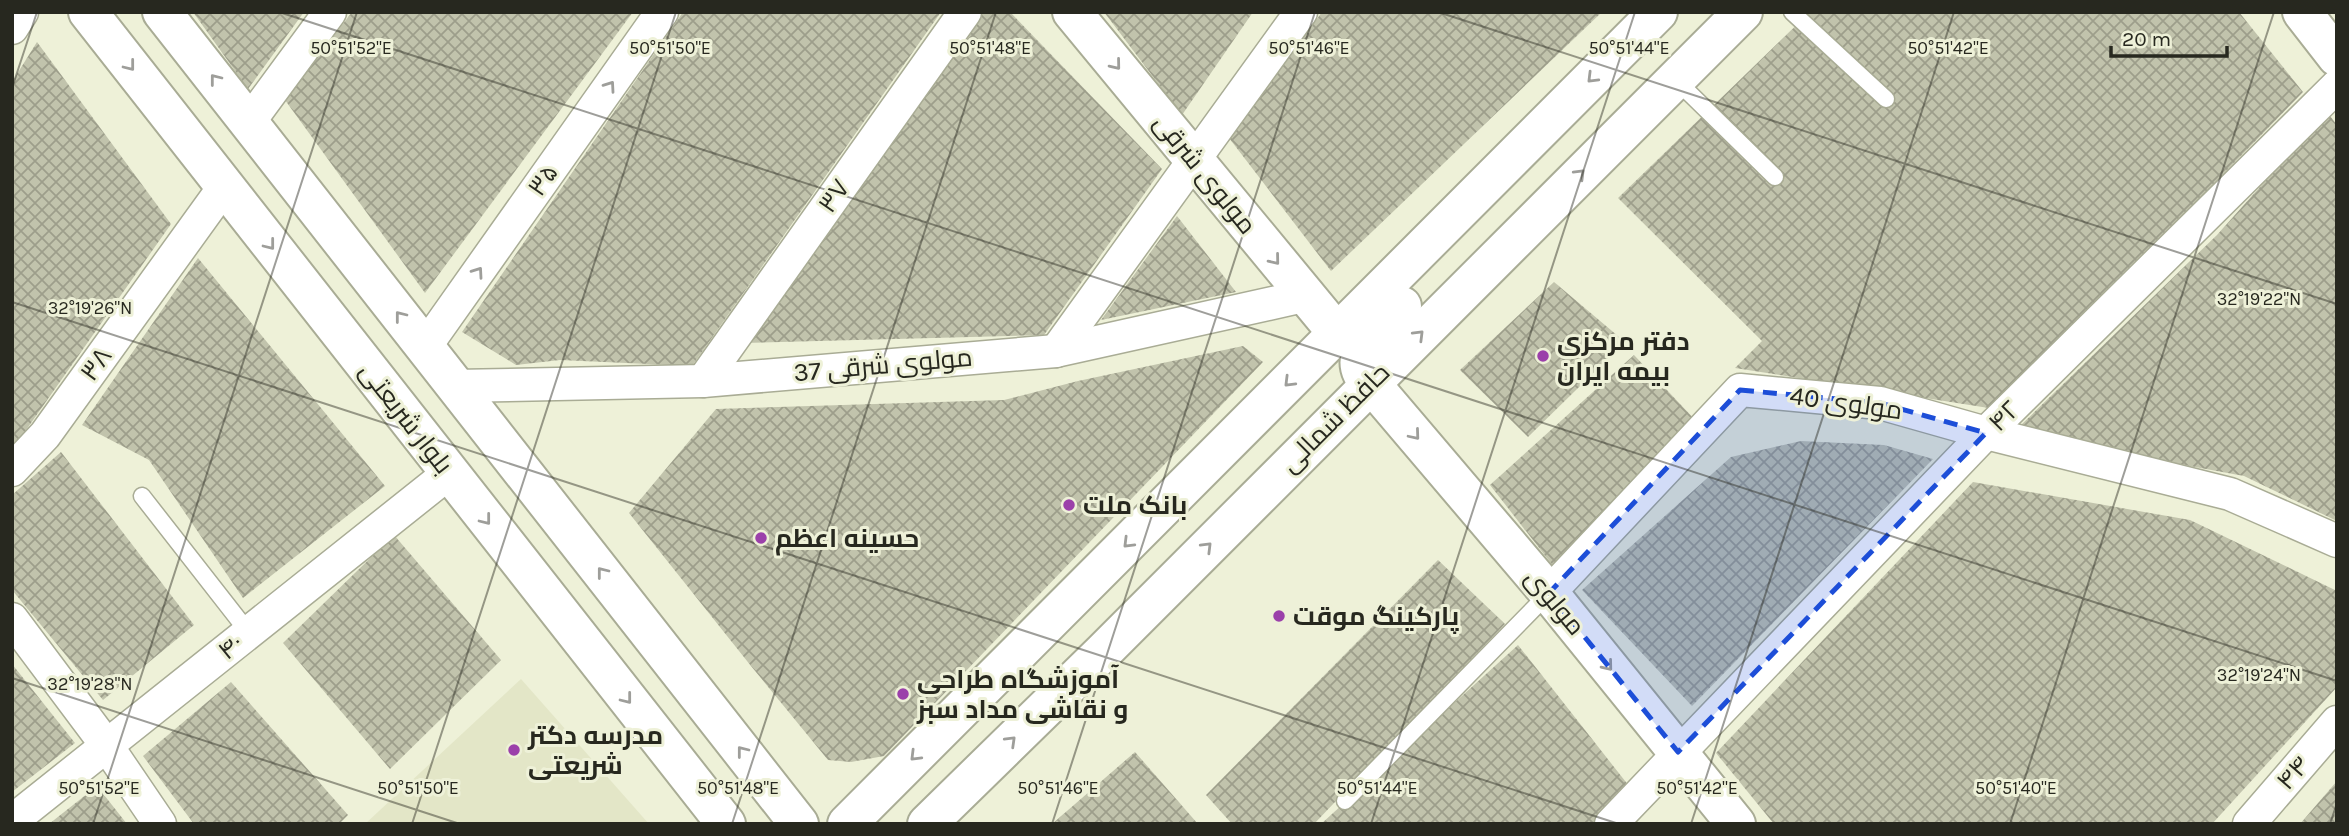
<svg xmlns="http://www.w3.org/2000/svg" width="2349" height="836" font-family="Karla,Cairo,sans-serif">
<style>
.built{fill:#e3e6c7}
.building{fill:url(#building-cross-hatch)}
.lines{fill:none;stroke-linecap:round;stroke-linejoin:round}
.service-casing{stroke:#a9ac95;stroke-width:19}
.minor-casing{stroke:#a9ac95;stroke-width:35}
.secondary-casing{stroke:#a9ac95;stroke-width:42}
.service{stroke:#fff;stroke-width:16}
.minor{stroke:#fff;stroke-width:32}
.secondary{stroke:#fff;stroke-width:38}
.oneway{stroke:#9e9e9a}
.marked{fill:#1d4ed8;fill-opacity:0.2;stroke:#1d4ed8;stroke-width:5;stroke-dasharray:14 9;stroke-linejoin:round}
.ticks{fill:none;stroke:#27281f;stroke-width:2;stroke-opacity:0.45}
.poi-dot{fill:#9b40aa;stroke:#eef1d8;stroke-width:2.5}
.labels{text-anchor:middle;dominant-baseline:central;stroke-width:6;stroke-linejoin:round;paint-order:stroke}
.street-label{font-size:26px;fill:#27281f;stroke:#eef1d8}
.poi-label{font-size:26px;font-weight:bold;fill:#27281f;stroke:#eef1d8;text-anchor:start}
.ticks-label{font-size:18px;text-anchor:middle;fill:#27281f;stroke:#eef1d8;stroke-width:6;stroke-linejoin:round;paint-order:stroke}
</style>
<defs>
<pattern id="building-cross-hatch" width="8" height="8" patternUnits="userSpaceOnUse" patternTransform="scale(1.75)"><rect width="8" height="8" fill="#c1c3ac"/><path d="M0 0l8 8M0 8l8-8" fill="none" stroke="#9d9e8b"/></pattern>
</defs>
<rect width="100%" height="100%" fill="#eef1d8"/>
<path class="built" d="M521 679 649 824H365Z"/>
<g class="building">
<path d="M193 12H304L248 89Z"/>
<path d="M352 12H633L425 293 285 100Z"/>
<path d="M683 12H941L692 366 560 360 516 365 462 332Z"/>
<path d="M982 12H1010L1162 169 1044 335 743 343Z"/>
<path d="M1104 12H1253L1182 115Z"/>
<path d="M1322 12H1602L1331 271 1229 138Z"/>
<path d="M1810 12H2239L2303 92 1995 409 1735 368 1762 341 1618 198Z"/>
<path d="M37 42 171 224 12 450V82Z"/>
<path d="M2327 112 2337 125V521L2244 476 2157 460 2021 425 2217 235Z"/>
<path d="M1177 216 1236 292 1101 320Z"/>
<path d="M198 258 385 486 243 598 149 460 82 425Z"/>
<path d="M1554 282 1625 342 1528 437 1460 370Z"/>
<path d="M1243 346 1263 362 884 756 851 762 828 760 751 666 629 513 716 409 1004 400 1078 381Z"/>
<path d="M1634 355 1697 422 1554 567 1490 485Z"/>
<path d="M1801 441 1884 445 1933 459 1692 706 1582 590 1731 457Z"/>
<path d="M61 452 194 625 103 700 12 590V495Z"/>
<path d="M1973 482 2190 520 2337 591V687L2212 824H1774L1716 753Z"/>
<path d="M394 535 501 660 390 769 283 643Z"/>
<path d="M1438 560 1505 624 1314 824H1232L1206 795Z"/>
<path d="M1518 645 1629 786 1593 824H1321Z"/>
<path d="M12 664 75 743 12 792Z"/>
<path d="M231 682 348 815 339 824H194L143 756Z"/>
<path d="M1135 752 1198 824H1052Z"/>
<path d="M2337 781V824H2300Z"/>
<path d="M97 786 127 824H49Z"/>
</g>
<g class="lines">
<g class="service-casing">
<g id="service">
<path d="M1792 12 1886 99"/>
<path d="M1675 79 1775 177"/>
<path d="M142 496 249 633"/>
<path d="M1345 801 1549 593"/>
</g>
</g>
<g class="minor-casing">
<g id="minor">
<path d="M12 28 22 12"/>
<path d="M249 122 330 12"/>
<path d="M425 347 662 12"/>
<path d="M1056 351 1301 12"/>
<path d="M703 381 965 12"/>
<path d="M455 386 703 381 1056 351 1304 296"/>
<path d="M12 470 45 435 224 187"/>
<path d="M1549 593 1740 390 1880 403 1986 433 2230 494 2337 541"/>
<path d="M12 619 107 746 160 824"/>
<path d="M12 821 449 473"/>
<path d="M1611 824 1986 433 2337 86"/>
<path d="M2249 824 2337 722"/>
</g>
</g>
<g class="secondary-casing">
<g id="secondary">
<path d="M88 12 726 824"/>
<path d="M162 12 799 824"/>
<path d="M1072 12 1338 334"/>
<path d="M2302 12 2337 57"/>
<path d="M1402 306C1386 322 1350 348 1362 373L1549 593 1736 824"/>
<path d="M847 824 1658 12"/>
<path d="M927 824 1103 652 1743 12"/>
</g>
</g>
<use href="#service" class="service"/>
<use href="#minor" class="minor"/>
<use href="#secondary" class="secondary"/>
</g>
<defs><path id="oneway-chevron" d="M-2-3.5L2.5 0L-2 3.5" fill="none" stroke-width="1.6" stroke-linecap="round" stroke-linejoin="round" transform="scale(1.75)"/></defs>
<g class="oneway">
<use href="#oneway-chevron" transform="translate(1116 65) rotate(51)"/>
<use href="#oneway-chevron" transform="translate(130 66) rotate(52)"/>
<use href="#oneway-chevron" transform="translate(1592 78) rotate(135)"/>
<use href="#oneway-chevron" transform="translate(215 79) rotate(-128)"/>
<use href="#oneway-chevron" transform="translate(610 86) rotate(-55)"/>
<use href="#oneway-chevron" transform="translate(1580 174) rotate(-45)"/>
<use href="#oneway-chevron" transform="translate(270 245) rotate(52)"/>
<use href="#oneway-chevron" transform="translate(1275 260) rotate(51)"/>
<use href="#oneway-chevron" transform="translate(478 272) rotate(-55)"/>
<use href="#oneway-chevron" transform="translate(400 316) rotate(-128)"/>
<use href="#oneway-chevron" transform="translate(1419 335) rotate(-45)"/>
<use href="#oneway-chevron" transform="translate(1289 382) rotate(135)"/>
<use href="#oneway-chevron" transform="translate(1415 435) rotate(50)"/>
<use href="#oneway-chevron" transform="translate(486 520) rotate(52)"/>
<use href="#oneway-chevron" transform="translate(1128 543) rotate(135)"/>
<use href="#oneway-chevron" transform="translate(1207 547) rotate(-45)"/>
<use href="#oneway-chevron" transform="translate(602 572) rotate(-128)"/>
<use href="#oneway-chevron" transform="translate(1608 666) rotate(51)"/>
<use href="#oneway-chevron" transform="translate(627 699) rotate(52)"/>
<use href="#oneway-chevron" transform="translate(1011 741) rotate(-44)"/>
<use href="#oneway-chevron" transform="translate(742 751) rotate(-128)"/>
<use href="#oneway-chevron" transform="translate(915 756) rotate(135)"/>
</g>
<path class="marked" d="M1740 390 1880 403 1986 433 1678 752 1549 593Z"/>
<path class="ticks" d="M279 12 2337 681M1438 12 2337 304M12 88 37 12M12 302 1619 824M12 678 460 824M93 824 357 12M412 824 676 12M732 824 996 12M1052 824 1315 12M1371 824 1635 12M1691 824 1954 12M2010 824 2274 12M2330 824 2337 803"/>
<g class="poi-dot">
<circle cx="1543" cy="356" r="7"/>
<circle cx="1069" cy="505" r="7"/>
<circle cx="761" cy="538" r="7"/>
<circle cx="1279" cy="616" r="7"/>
<circle cx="903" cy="694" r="7"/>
<circle cx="514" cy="750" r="7"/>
</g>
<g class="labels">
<g class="street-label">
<text transform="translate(1205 174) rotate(51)">مولوی شرقی</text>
<text transform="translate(543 180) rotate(-55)">۳۵</text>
<text transform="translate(834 196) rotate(-55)">۳۷</text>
<text transform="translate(96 364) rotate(-54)">۳۸</text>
<text transform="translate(883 365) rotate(-5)">مولوی شرقی 37</text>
<text transform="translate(1846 403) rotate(8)">مولوی 40</text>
<text transform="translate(2004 416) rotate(-45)">۴۲</text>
<text transform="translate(406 418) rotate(52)">بلوار شریعتی</text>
<text transform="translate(1335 418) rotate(-45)">حافظ شمالی</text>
<text transform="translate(1555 602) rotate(50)">مولوی</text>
<text transform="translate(231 647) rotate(-39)">۴۰</text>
<text transform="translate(2293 773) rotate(-49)">۴۴</text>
</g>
<g class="poi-label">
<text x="1557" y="341">دفتر مرکزی<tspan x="1557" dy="30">بیمه ایران</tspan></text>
<text x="1083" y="505">بانک ملت</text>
<text x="775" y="538">حسینه اعظم</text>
<text x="1293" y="616">پارکینگ موقت</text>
<text x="917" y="679">آموزشگاه طراحی<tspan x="917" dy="30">و نقاشی مداد سبز</tspan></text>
<text x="528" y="735">مدرسه دکتر<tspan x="528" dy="30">شریعتی</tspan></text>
</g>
</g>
<g class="ticks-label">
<text x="351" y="54">50°51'52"E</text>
<text x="670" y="54">50°51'50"E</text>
<text x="990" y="54">50°51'48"E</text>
<text x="1309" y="54">50°51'46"E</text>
<text x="1629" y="54">50°51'44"E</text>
<text x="1948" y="54">50°51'42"E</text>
<text x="2259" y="305">32°19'22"N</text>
<text x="90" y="314">32°19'26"N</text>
<text x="2259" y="681">32°19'24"N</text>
<text x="90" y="690">32°19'28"N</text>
<text x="99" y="794">50°51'52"E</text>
<text x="418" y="794">50°51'50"E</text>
<text x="738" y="794">50°51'48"E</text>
<text x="1058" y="794">50°51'46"E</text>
<text x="1377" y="794">50°51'44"E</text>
<text x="1697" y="794">50°51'42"E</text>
<text x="2016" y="794">50°51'40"E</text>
</g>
<rect width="2349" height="836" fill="none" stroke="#27281f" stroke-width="28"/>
<path d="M2111 46v10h116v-10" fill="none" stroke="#27281f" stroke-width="3.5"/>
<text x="2122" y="46" font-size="21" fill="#27281f" stroke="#eef1d8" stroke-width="5" paint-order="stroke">20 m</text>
</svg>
